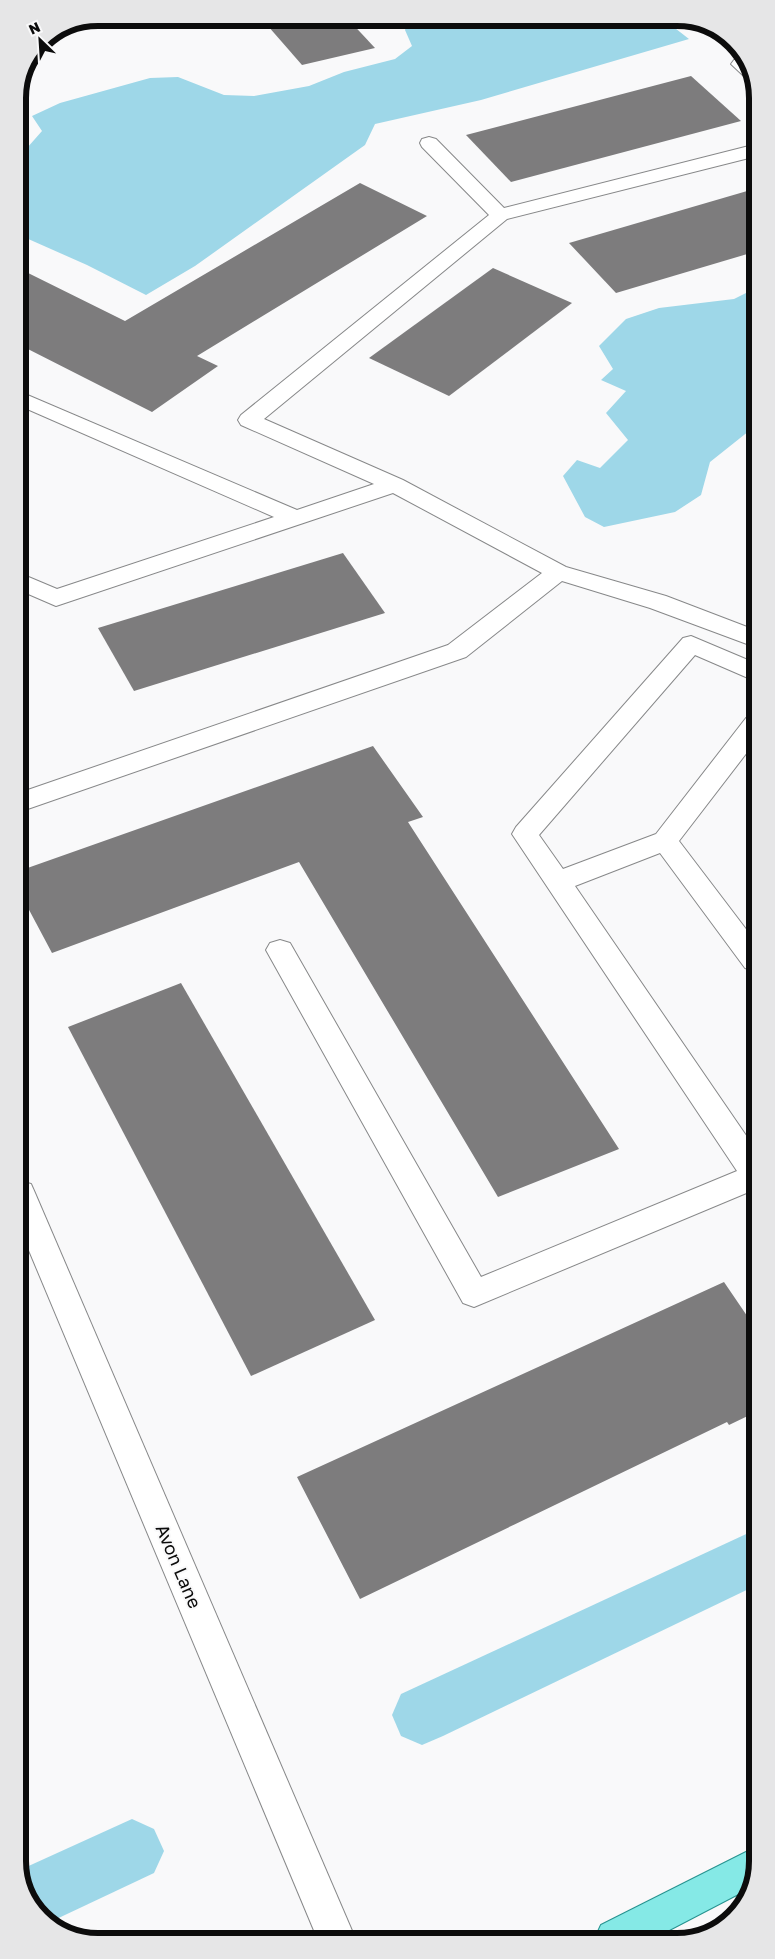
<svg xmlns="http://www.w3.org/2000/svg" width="775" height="1959" font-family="'Golos Text',sans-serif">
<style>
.water{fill:#9ed7e8}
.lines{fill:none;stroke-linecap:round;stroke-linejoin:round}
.canal{fill:#9ed7e8;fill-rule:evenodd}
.building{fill:#7d7c7d}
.minor-casing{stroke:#878889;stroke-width:2}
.major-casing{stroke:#26928f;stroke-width:2}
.minor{fill:#fff;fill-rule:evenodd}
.major{fill:#85e9e6;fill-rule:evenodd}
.labels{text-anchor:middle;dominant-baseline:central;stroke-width:4;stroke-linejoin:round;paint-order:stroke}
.near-street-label{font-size:18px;fill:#0c0c0c;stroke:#f9f9fa}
.rim{fill:none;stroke:#0c0c0c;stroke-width:6}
</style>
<rect width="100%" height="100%" fill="#f9f9fa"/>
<g class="water">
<path d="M409 18H662L689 39 481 100 375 124 365 145 195 266 146 295 87 265 26 238H18V153L27 148 42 131 32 116 60 103 150 78 178 77 224 95 254 96 309 86 344 72 395 59 412 46 405 30Z"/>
<path d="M754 289V427L710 462 701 495 675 512 604 527 585 517 563 476 577 460 600 468 628 440 606 413 626 391 601 380 613 369 599 346 626 319 659 308 734 299Z"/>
</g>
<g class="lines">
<g class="canal">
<path d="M757 1529V1585L443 1736 422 1745 401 1736 392 1715 401 1694Z"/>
<path d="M132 1819 154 1829 164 1851 154 1873 48 1923 22 1886V1869Z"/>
</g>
</g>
<g class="building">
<path d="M261 18H347L375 48 302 65Z"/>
<path d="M691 76 741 121 511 182 466 135Z"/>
<path d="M360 183 427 216 197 356 218 366 152 412 18 344V268L125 321Z"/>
<path d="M754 189V252L616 293 569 243Z"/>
<path d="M493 268 572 303 449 396 369 358Z"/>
<path d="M343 553 385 613 134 691 98 628Z"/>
<path d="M373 746 423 817 408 822 619 1149 498 1197 299 862 52 953 19 891V871Z"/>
<path d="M181 983 375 1320 251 1376 68 1027Z"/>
<path d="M724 1282 756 1329V1412L729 1425 727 1422 360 1599 297 1477Z"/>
</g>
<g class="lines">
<g class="minor-casing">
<g id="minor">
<path d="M740 59 744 60 753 73V80L747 79 731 64 734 60Z"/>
<path d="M429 137 436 139 504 208 753 145V157L507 219 264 419 403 480 566 567 666 596 755 630V647L650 608 562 581 466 657 19 812V793L448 645 542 573 393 493 56 606 19 590V573L57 589 274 517 18 405V391L297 510 374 484 241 425 238 420 241 415 489 215 422 147 420 143 422 139Z"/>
<path d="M691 636 755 663V681L695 655 539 835 563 869 656 834 746 718 755 715V742L679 841 755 941V971L745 968 660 853 575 886 756 1150V1189L474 1307 463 1303 266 950 270 943 280 940 290 943 481 1277 737 1171 512 834 516 827 683 638Z"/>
<path d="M20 1181 31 1184 35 1193 356 1940H318L20 1229Z"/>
</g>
</g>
<g class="major-casing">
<path id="major" d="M756 1847 757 1861 748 1889 654 1938H595L601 1925Z"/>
</g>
<use href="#minor" class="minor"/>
<use href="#major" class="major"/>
</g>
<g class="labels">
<g class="near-street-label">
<text transform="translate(179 1566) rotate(67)">Avon Lane</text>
</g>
</g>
<path d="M0 0H775V1959H0ZM98 26H677A72 72 0 0 1 749 98V1861A72 72 0 0 1 677 1933H98A72 72 0 0 1 26 1861V98A72 72 0 0 1 98 26Z" fill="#e6e6e7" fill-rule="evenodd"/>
<path class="rim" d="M98 26H677A72 72 0 0 1 749 98V1861A72 72 0 0 1 677 1933H98A72 72 0 0 1 26 1861V98A72 72 0 0 1 98 26Z"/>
<g transform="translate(40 40) rotate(335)" stroke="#f9f9fa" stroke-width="4" paint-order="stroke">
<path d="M0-4L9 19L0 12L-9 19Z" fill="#0c0c0c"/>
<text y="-8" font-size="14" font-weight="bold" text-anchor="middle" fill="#0c0c0c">N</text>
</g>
</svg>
